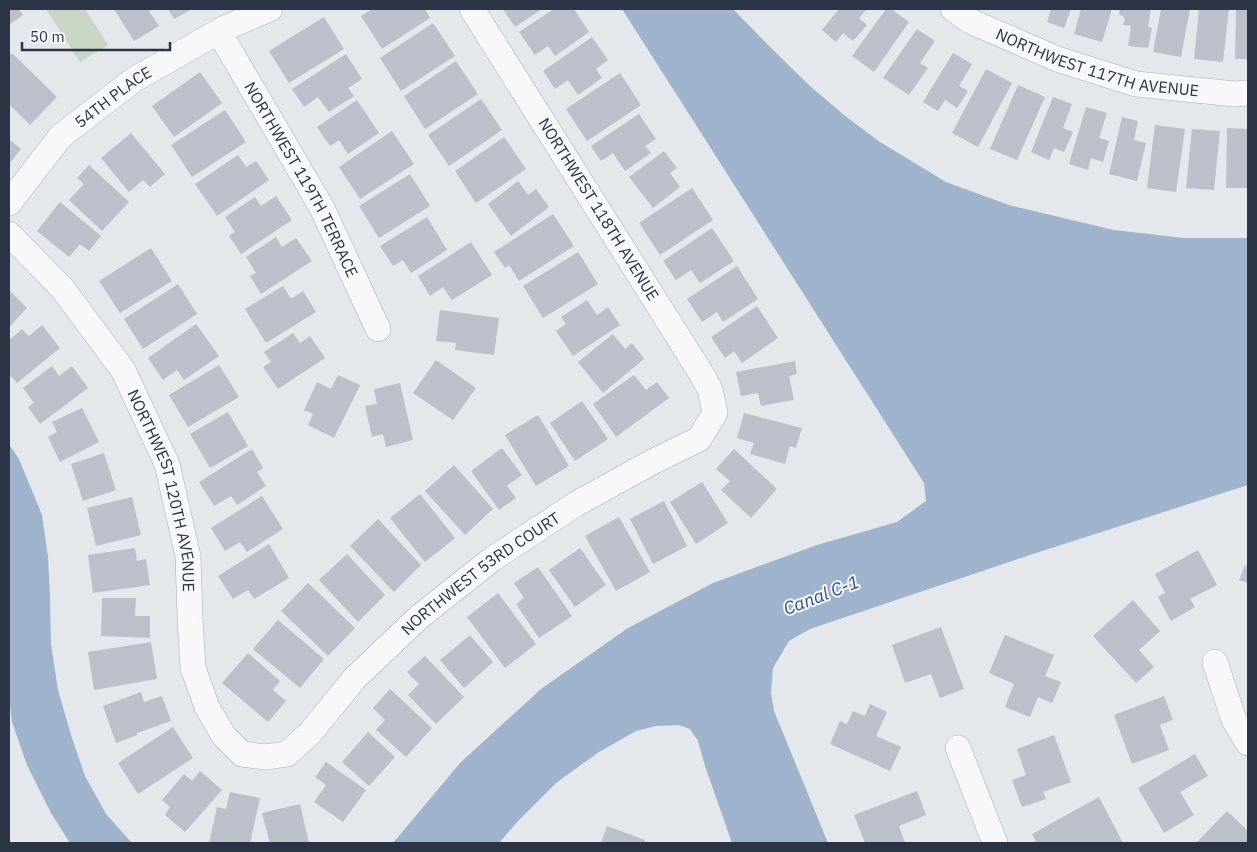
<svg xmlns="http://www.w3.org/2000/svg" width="1257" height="852" font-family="'IBM Plex Sans',sans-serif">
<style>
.green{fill:#c9d6c5}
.water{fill:#9fb4cc}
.building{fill:#bbc0ca}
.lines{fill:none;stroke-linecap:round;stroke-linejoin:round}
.minor-casing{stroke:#a9aeb7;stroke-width:26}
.minor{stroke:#f7f8fa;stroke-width:25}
.labels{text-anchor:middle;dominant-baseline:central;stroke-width:4;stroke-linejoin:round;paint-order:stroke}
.street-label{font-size:16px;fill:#2b3445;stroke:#f4f6f9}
.water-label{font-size:18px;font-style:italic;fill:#34527a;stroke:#f4f6f9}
</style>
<rect width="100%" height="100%" fill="#e4e7ec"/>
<path class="green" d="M46 9H85L108 45 80 62Z"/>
<g class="water">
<path d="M622 9H733L771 48 810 86 844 115 880 142 946 182 1009 205 1114 230 1184 238H1248V485L1039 552 810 629 789 641 773 668 771 693 774 711 828 843H732L705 766 698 741 690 729 679 725 656 726 636 731 599 752 556 783 517 822 499 843H393L460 763 541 689 628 628 713 583 817 545 897 522 926 501 924 483Z"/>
<path d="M9 444 19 459 42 515 48 557 50 596 51 644 58 690 71 735 85 776 106 814 132 843H70L51 813 27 765 12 722 9 696Z"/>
</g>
<g class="building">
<path d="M9 9H19L23 15 9 25Z"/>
<path d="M114 9H153L149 11 159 26 134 41Z"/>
<path d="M168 9H192L174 19Z"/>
<path d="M372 9H425L430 18 382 49 361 16Z"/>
<path d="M503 9H542L515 27Z"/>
<path d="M554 9H574L589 32 555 56 548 46 535 55 519 32Z"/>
<path d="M839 9H867L859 18 867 25 853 41 843 33 836 42 822 30Z"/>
<path d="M886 9H891L909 22 874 72 852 56Z"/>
<path d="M1051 9H1071L1064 28 1047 22Z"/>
<path d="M1081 9H1112L1102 42 1074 34Z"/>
<path d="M1120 9H1151L1148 27 1152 28 1148 48 1128 46 1131 26 1123 25 1125 18 1119 14Z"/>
<path d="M1161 9H1190L1181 57 1153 52Z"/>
<path d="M1199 9H1229L1223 62 1194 59Z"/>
<path d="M1236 9H1248V59H1235Z"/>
<path d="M324 17 344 49 289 83 269 51Z"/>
<path d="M433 23 455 56 401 91 380 58Z"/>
<path d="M917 29 935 41 920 63 928 68 909 95 883 78Z"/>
<path d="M592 37 608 60 596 69 602 78 578 95 568 80 555 89 543 71Z"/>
<path d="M12 53 57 97 30 125 9 104V57Z"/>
<path d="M953 53 972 64 959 86 968 91 957 108 945 100 938 111 923 102Z"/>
<path d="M346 54 362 79 348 88 354 96 329 112 318 97 304 107 292 89Z"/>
<path d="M456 61 478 94 425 129 404 96Z"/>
<path d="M986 69 1012 83 978 147 952 133Z"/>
<path d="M200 72 222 103 174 137 152 106Z"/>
<path d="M620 73 641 105 587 141 566 109Z"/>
<path d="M1018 85 1045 97 1017 160 990 149Z"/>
<path d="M1053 97 1072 104 1063 128 1073 132 1064 152 1054 148 1049 160 1031 152Z"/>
<path d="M481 99 502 130 449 166 428 135Z"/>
<path d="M357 100 379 133 348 154 339 140 330 146 317 127Z"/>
<path d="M1086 107 1107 113 1099 138 1109 141 1103 162 1091 158 1088 170 1069 164Z"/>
<path d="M225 110 246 142 192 177 171 145Z"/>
<path d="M639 114 656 139 645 146 651 153 625 171 613 153 601 161 591 146Z"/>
<path d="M1122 117 1138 121 1134 140 1146 143 1137 181 1109 174Z"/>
<path d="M1155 125 1185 129 1176 192 1147 188Z"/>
<path d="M1227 128 1248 129V188H1226Z"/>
<path d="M1192 129 1220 131 1214 190 1186 188Z"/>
<path d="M392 131 414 164 360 199 339 167Z"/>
<path d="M131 133 165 174 150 187 143 180 129 192 101 158Z"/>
<path d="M504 137 526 169 476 203 455 171Z"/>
<path d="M9 139 21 149 9 164Z"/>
<path d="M664 151 677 168 670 173 680 187 653 208 629 177Z"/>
<path d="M238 155 246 167 256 161 269 180 217 216 195 184Z"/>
<path d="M89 165 129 202 102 231 69 200 84 184 77 178Z"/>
<path d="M410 174 430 206 379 238 359 206Z"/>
<path d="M518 181 528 195 536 189 549 207 511 236 488 204Z"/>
<path d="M692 188 713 220 660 255 639 223Z"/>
<path d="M276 196 292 220 241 254 229 236 235 232 225 217 255 197 261 206Z"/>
<path d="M60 202 101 236 89 251 80 244 69 257 37 231Z"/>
<path d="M553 214 574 246 519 281 509 265 505 268 494 252Z"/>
<path d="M427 217 447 250 411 273 403 260 393 266 380 246Z"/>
<path d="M712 228 734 261 700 283 691 270 676 280 663 261Z"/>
<path d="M276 237 282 247 296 238 312 261 261 294 250 276 256 273 246 257Z"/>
<path d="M471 242 492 275 452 300 443 287 430 296 418 276Z"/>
<path d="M151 248 172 281 120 313 99 281Z"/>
<path d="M578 252 598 284 543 318 523 286Z"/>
<path d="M737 266 758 299 723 322 717 312 702 322 687 299Z"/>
<path d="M178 284 197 314 143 349 124 319Z"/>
<path d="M283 286 291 299 303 291 316 312 266 343 245 309Z"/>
<path d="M10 291 27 308 9 327V292Z"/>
<path d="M587 300 597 315 608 307 620 325 573 356 556 331 566 324 561 317Z"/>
<path d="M757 306 778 338 742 363 734 351 725 358 711 337Z"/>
<path d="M440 310 499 318 494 355 455 350 456 343 436 341Z"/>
<path d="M196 324 219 356 184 380 177 370 163 380 148 358Z"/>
<path d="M42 325 60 348 17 383 9 374V340L22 329 29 336Z"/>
<path d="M293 333 300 343 310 336 325 358 278 389 263 367 271 362 264 352Z"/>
<path d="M613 334 625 349 632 343 644 359 603 393 578 362Z"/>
<path d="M436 360 476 388 453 420 413 393Z"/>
<path d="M795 361 797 374 789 376 794 400 761 406 758 393 741 396 736 372Z"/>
<path d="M219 365 239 397 188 427 169 395Z"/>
<path d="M52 366 59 376 72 366 88 388 40 424 28 407 34 403 23 388Z"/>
<path d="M338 375 360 385 334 438 308 425 313 414 304 410 317 382 331 389Z"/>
<path d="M634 375 646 390 657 382 669 398 616 437 593 404Z"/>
<path d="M400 383 413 440 386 447 383 434 372 437 365 406 377 404 374 389Z"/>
<path d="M582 401 608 439 575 461 550 423Z"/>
<path d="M82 408 99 442 60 462 48 437 57 432 52 422Z"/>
<path d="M228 412 248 446 210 468 190 434Z"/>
<path d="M744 413 802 428 796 448 790 446 785 464 750 454 754 443 737 438Z"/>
<path d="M538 415 569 466 536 486 505 435Z"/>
<path d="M502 448 522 475 507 486 516 498 499 510 471 471Z"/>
<path d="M252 449 263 468 257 472 266 486 237 505 231 496 214 506 199 482Z"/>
<path d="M734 449 777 489 751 518 721 490 730 481 716 469Z"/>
<path d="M104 453 116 490 83 501 71 464Z"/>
<path d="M454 465 493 509 465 535 425 491Z"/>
<path d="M702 482 728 523 696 544 670 502Z"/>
<path d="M420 494 455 538 425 562 390 518Z"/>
<path d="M262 496 283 529 247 552 240 542 225 551 211 528Z"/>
<path d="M132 497 141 535 96 546 87 508Z"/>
<path d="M664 501 687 546 653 564 630 519Z"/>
<path d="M619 517 650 572 616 591 585 536Z"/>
<path d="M378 519 421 565 394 592 350 546Z"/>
<path d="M269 544 289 578 254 599 248 590 233 599 218 576Z"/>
<path d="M135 548 137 561 146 559 150 585 93 593 88 555Z"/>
<path d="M580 548 606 585 575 607 549 570Z"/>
<path d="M1198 550 1217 585 1190 599 1195 607 1171 621 1158 597 1165 593 1155 574Z"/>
<path d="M347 554 385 595 358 622 319 580Z"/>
<path d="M1245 565 1248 567V583L1239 580Z"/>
<path d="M538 567 572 616 539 638 516 604 524 598 514 583Z"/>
<path d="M308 583 355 628 328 656 281 611Z"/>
<path d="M498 593 536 644 505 668 467 617Z"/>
<path d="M102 598H136L135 616H150V638L101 636Z"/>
<path d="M1133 600 1160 631 1139 650 1154 667 1136 683 1093 636Z"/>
<path d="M278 620 324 659 300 688 253 649Z"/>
<path d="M941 627 964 689 940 698 931 674 905 683 892 645Z"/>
<path d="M470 635 493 662 464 688 440 660Z"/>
<path d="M1005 635 1054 655 1045 676 1061 682 1052 703 1038 697 1030 717 1005 707 1014 684 989 673Z"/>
<path d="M151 642 157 679 94 690 88 652Z"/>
<path d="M248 653 280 681 273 690 286 701 268 722 222 683Z"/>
<path d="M425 656 464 697 436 724 408 695 419 684 407 672Z"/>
<path d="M390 689 432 728 406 757 376 730 385 720 373 708Z"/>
<path d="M141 692 144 702 162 696 171 721 137 733V735L116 743 103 706Z"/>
<path d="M1164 696 1173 720 1160 725 1169 750 1132 764 1114 715Z"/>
<path d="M870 704 887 712 876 736 901 747 890 771 830 744 840 721 847 724 853 711 865 716Z"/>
<path d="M173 727 193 758 138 794 118 763Z"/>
<path d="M368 732 395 757 369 786 342 762Z"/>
<path d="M1054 735 1071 782 1043 792 1046 799 1022 807 1012 780 1026 775 1017 749Z"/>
<path d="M1195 754 1208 776 1180 792 1194 815 1164 833 1138 788Z"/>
<path d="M326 762 366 790 343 822 314 802 326 785 315 777Z"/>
<path d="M200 771 222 790 185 832 165 815 170 807 162 800 184 774 192 781Z"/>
<path d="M917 791 926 815 899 826 905 843H865L854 815Z"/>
<path d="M230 792 260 798 250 843H209L217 807 226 809Z"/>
<path d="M1099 797 1123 843H1037L1032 834Z"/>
<path d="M300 804 309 843H270L262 813Z"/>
<path d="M1227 811 1248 831V843H1196Z"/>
<path d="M607 826 645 840 644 843H601Z"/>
</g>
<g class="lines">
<g class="minor-casing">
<g id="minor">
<path id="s1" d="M953 9 970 21 1057 59 1136 84 1235 94 1248 93"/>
<path id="s2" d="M219 32 322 208 378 329"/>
<path id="s3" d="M9 203 61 136 135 79 225 28 270 9"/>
<path id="s4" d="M9 234 62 288 123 370 167 464 188 556 190 618 193 668 207 707 224 736 242 754 265 757 287 754 310 733 354 679 418 618 491 560 576 504 654 461 699 439 715 413 710 389 699 370 472 9"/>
<path d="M1215 662 1234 720 1248 743"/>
<path d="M958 748 995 843"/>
</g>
</g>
<use href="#minor" class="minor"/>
</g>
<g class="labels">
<g class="street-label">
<text stroke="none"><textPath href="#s1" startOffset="156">NORTHWEST 117TH AVENUE</textPath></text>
<text stroke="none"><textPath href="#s3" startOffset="150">54TH PLACE</textPath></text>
<text stroke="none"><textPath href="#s2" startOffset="169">NORTHWEST 119TH TERRACE</textPath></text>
<text transform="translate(599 209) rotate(58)">NORTHWEST 118TH AVENUE</text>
<text stroke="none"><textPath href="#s4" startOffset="306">NORTHWEST 120TH AVENUE</textPath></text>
<text stroke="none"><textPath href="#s4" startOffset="900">NORTHWEST 53RD COURT</textPath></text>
</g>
<g class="water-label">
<text transform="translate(821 595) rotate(-21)">Canal C-1</text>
</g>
</g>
<rect width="1257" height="852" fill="none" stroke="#2b3445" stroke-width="20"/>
<path d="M22 42v8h148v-8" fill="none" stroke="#2b3445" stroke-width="2.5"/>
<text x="30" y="42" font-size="15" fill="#2b3445" stroke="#f4f6f9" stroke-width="4" paint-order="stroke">50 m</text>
</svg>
